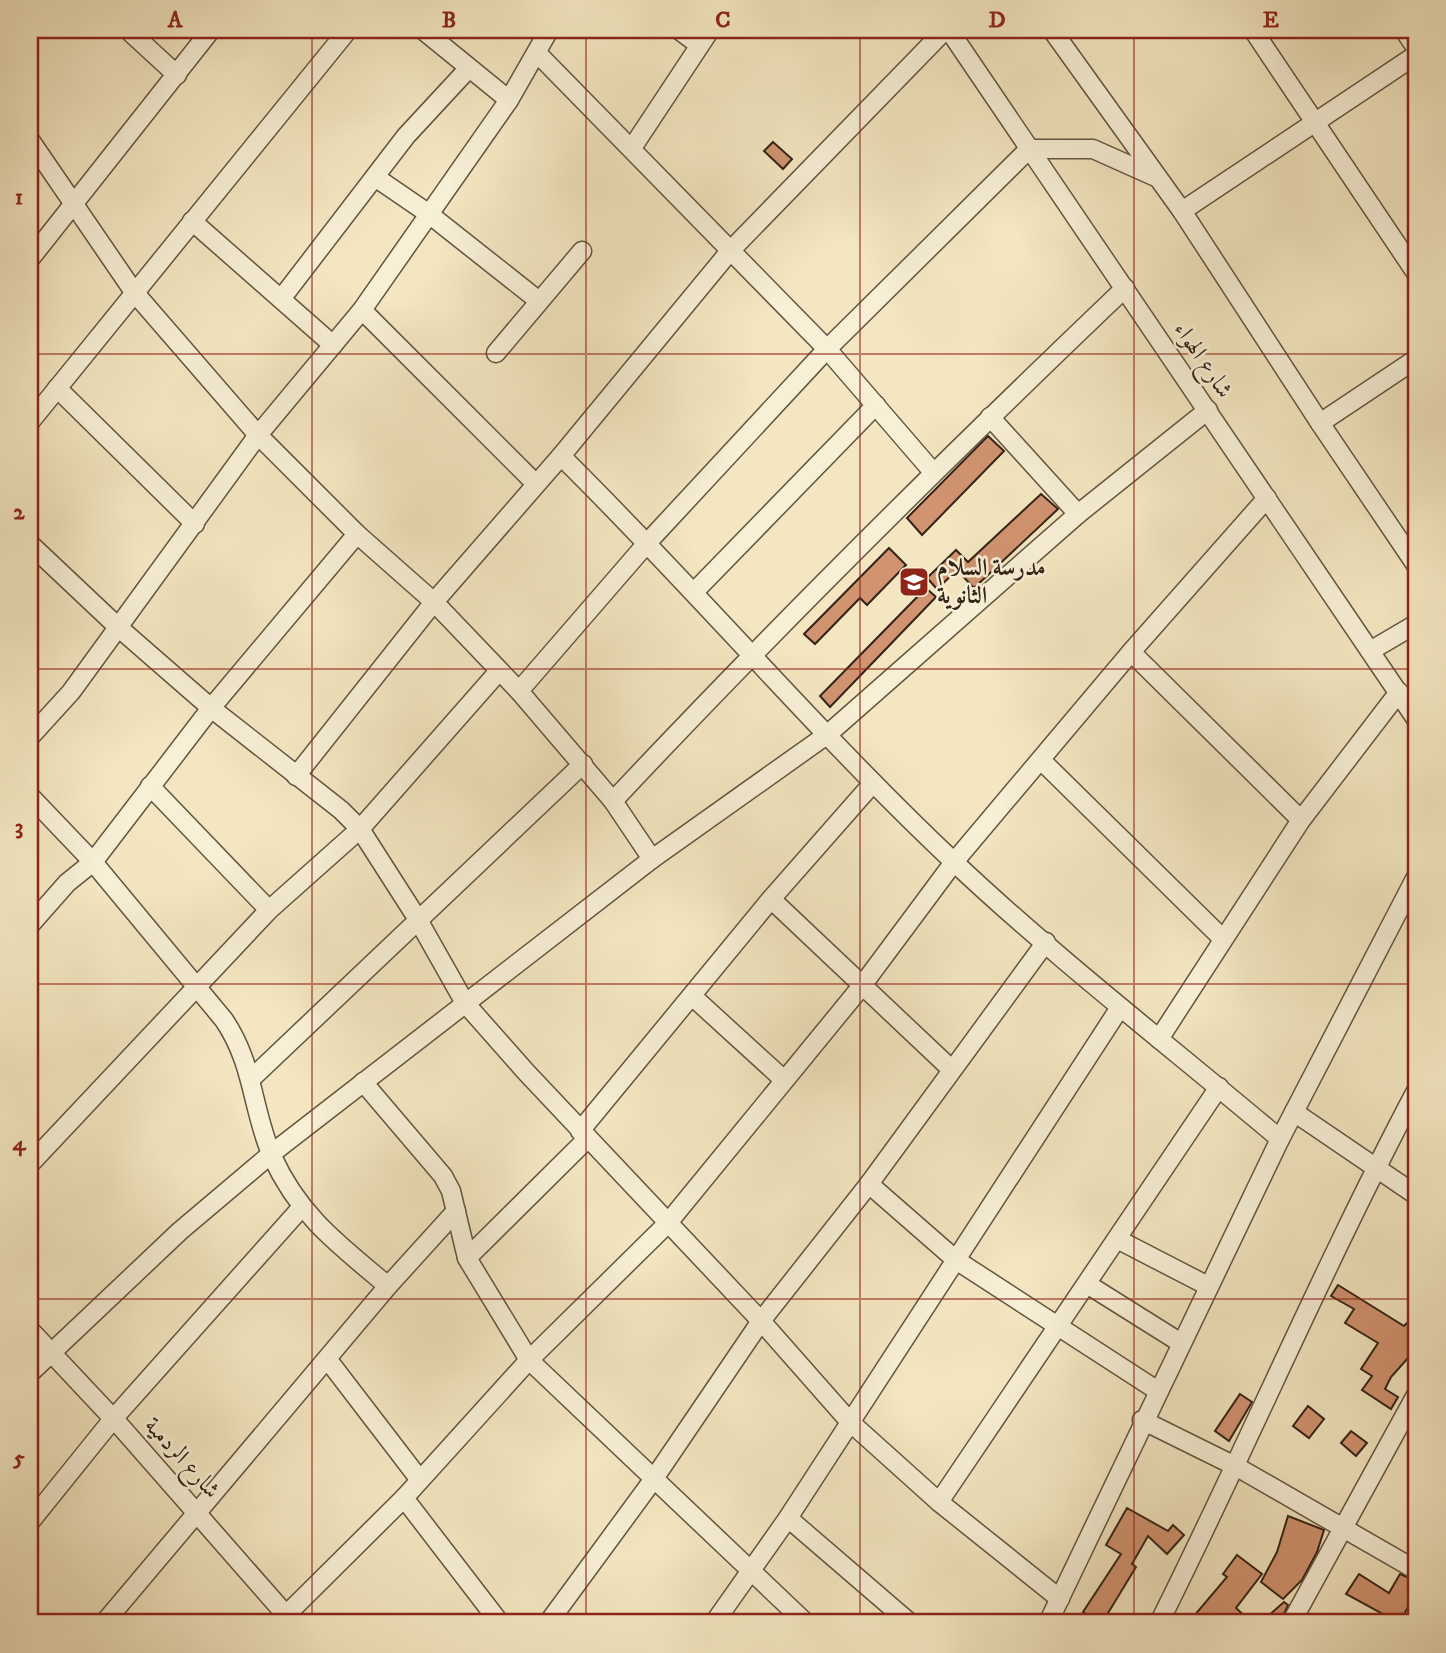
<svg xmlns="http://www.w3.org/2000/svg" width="1446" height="1653" font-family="'IM FELL DW Pica',Amiri,serif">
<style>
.building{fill:#d19370;stroke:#332316;stroke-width:2}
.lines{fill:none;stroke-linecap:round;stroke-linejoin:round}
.minor-casing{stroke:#635440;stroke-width:21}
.minor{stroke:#f7efd6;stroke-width:18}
.grid{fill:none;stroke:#8f2418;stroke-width:2;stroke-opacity:0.55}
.labels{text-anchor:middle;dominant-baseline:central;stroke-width:5;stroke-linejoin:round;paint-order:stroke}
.street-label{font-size:24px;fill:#332316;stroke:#f7efd6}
.poi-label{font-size:24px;font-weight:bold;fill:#332316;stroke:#f7efd6;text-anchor:start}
.neatline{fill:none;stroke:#8f2418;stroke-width:2.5}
.grid-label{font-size:23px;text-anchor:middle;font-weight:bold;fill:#8f2418}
</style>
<rect width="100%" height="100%" fill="#f3e6c0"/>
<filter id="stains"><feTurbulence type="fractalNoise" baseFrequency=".00286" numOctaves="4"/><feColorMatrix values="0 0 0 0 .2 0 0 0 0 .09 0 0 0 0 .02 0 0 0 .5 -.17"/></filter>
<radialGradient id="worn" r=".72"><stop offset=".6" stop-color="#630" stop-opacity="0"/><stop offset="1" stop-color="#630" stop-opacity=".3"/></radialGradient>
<g class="building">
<path d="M773 142 792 159 783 169 764 151Z"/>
<path d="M988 436 1004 451 922 535 907 518Z"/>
<path d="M1041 494 1058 509 974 588 957 570 937 589 927 578 956 550 968 562Z"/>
<path d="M889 548 906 565 867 605 860 598 815 644 804 634Z"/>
<path d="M926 588 936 597 830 707 820 696Z"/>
<path d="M1338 1285 1404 1326 1416 1314V1349L1391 1377 1385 1389 1398 1397 1391 1409 1362 1390 1372 1376 1361 1369 1378 1343 1345 1323 1354 1309 1331 1296Z"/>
<path d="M1240 1394 1252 1402 1229 1441 1215 1431Z"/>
<path d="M1308 1406 1324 1419 1309 1438 1293 1426Z"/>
<path d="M1351 1431 1367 1443 1356 1456 1341 1443Z"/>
<path d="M1127 1508 1168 1531 1173 1525 1184 1535 1167 1554 1148 1536 1132 1564 1136 1567 1102 1623 1083 1612 1121 1554 1106 1545Z"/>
<path d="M1288 1516 1324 1530 1317 1552 1302 1580 1283 1599 1261 1582 1277 1552Z"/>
<path d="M1237 1555 1262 1574 1236 1608 1252 1623H1188L1227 1577 1223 1574Z"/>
<path d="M1359 1574 1389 1593 1400 1574 1416 1581V1593L1399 1623 1346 1594Z"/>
<path d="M1284 1602 1288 1605 1280 1623H1260Z"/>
</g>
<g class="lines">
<g class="minor-casing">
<g id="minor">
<path d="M128 30 177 75"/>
<path d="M423 30 509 100"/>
<path d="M679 30 698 44"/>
<path d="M949 30 1416 719"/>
<path d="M1052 30 1182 211 1320 423 1416 565"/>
<path d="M1253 30 1416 273"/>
<path d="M1404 30 1416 48"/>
<path d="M538 54 827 349 933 472"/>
<path d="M30 140 134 292 258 435 357 534 434 602 519 691 613 801 652 859"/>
<path d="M632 148 710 30"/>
<path d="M375 177 429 214 539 301"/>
<path d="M1182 211 1416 55"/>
<path d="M192 221 333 345"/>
<path d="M30 259 211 30"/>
<path d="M281 299 406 136 469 68"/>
<path d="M362 310 536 484"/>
<path d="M496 353 582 251"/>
<path d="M57 388 195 524"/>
<path d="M990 417 1078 514"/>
<path d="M30 422 348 30"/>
<path d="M1320 423 1416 359"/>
<path d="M561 456C695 588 817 733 954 862 1058 960 1171 1047 1280 1139"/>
<path d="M30 544 118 627 211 708 341 810 360 829 417 918 465 1003 526 1072 761 1321 850 1422 939 1502 1060 1599"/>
<path d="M694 592 876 405"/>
<path d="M1370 651 1416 624"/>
<path d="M1131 652 1301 820"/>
<path d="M519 691 648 542 827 349 1029 149H1093L1158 178"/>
<path d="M30 737 71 692 258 435 362 310 509 100 549 30"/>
<path d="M1042 761 1223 939"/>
<path d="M296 776 434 602 561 456 730 251 945 30"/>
<path d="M150 786 269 910"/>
<path d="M30 796 93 862 224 1020C254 1064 252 1110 272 1156 299 1216 339 1245 388 1286"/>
<path d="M613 801C778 625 950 455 1125 288"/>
<path d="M771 899 951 1069"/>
<path d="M30 925 67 883 93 862 211 708 357 534"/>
<path d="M692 996 783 1079"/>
<path d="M1159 1039 1301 820 1399 692"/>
<path d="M252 1078 583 764"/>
<path d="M363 1082 443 1176 451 1191 467 1258 529 1360 806 1623"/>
<path d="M1294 1112 1416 1195"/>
<path d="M580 1131 771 899 873 783"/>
<path d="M30 1164 269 910 360 829 499 671"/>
<path d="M869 1184 956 1260 1158 1391"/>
<path d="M1117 1239 1208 1286"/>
<path d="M467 1258 587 1139"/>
<path d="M1087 1284 1181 1343"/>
<path d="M30 1330 122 1428 293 1623"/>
<path d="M328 1360 420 1480"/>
<path d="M30 1373 180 1231 271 1154 652 859 828 734 1078 514 1208 410"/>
<path d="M1142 1420 1237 1467 1416 1570"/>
<path d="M404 1498 500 1623"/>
<path d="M939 1502 1219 1087"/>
<path d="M788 1518 910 1623"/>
<path d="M30 1522 113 1419 301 1208"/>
<path d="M104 1623 388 1286 456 1211"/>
<path d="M278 1623 404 1498 529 1360 667 1224 861 987 954 862 1131 652 1267 498"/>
<path d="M548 1623 653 1480 761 1321 869 1184 1046 942"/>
<path d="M714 1623 788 1518 1119 1009"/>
<path d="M1048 1623 1280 1139 1416 877"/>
<path d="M1159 1623C1247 1447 1324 1265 1416 1091"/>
<path d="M1291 1623 1416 1395"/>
</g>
</g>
<use href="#minor" class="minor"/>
</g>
<path class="grid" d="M312 30V1623M586 30V1623M860 30V1623M1134 30V1623M30 354H1416M30 669H1416M30 984H1416M30 1299H1416"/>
<defs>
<g id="school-square" transform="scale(1.575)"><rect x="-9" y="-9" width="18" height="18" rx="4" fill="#8f2418" stroke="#f7efd6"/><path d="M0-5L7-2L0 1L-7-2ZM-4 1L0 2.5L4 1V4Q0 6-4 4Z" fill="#fff"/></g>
</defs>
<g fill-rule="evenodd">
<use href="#school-square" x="914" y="582"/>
</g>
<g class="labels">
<g class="street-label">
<text transform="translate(1203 360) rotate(56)">شارع الهواء</text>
<text transform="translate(182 1458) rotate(48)">شارع الردمية</text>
</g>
<g class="poi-label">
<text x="937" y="568">مدرسة السلام<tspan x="937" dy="28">الثانوية</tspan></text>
</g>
</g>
<rect width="1446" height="1653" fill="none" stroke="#f3e6c0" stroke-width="77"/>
<rect x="38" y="38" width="1370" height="1576" class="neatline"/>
<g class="grid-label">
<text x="175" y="27">A</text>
<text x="449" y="27">B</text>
<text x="723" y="27">C</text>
<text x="997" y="27">D</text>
<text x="1271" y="27">E</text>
<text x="19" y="204">1</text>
<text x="19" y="519">2</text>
<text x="19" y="834">3</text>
<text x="19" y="1150">4</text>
<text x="19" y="1465">5</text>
</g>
<rect width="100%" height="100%" filter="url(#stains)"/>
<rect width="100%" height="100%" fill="url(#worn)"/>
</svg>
